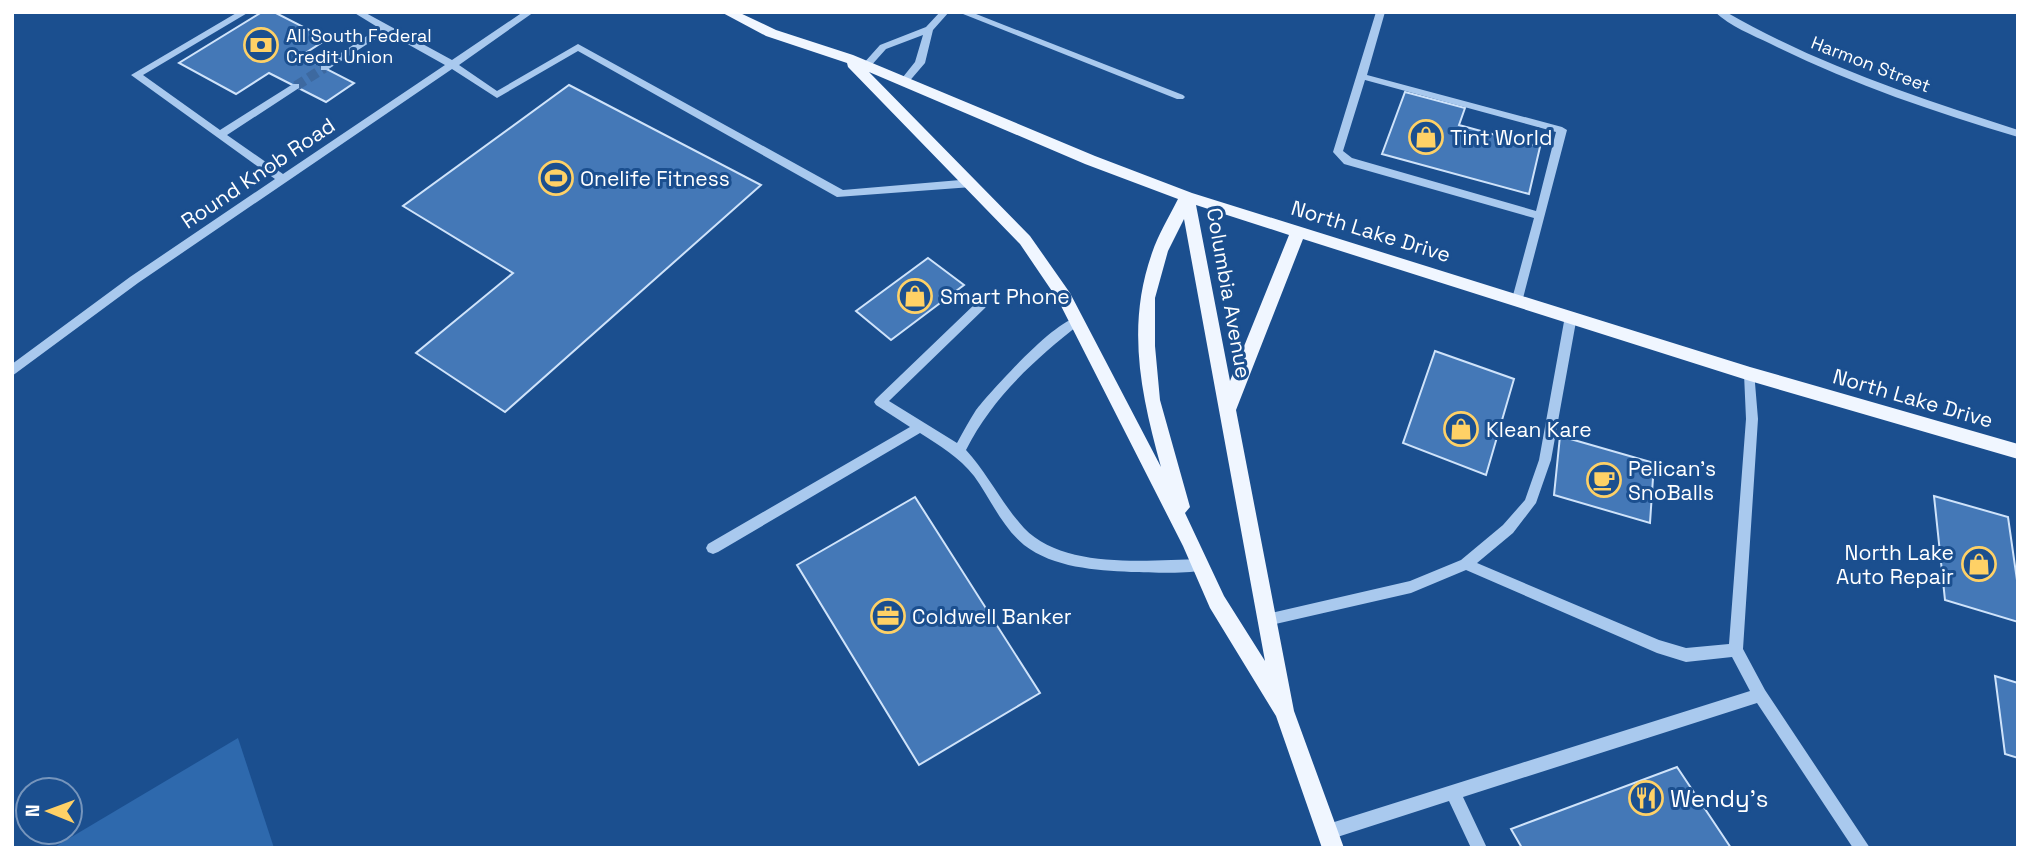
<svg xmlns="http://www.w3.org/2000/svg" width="2030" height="860" font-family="'Space Grotesk',sans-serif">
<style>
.green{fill:#2e69ad}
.building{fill:#4478b7;stroke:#cfe3fa;stroke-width:2}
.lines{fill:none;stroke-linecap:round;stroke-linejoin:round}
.minor-tunnel{stroke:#3d69a0;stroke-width:10;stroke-dasharray:10 5;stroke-linecap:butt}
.minor{fill:#a9c9ee;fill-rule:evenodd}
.major{fill:#f0f6ff;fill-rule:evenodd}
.labels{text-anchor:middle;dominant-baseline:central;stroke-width:6;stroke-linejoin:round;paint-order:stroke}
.far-poi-label{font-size:18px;fill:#fff;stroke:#1b4f8f;text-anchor:start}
.far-street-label{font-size:18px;fill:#fff;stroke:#1b4f8f}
.poi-label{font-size:21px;fill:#fff;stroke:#1b4f8f;text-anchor:start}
.street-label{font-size:21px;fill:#fff;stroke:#1b4f8f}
.near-poi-label{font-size:24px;fill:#fff;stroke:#1b4f8f;text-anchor:start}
</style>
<rect width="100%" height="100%" fill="#1b4f8f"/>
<path class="green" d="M238 738 274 848H53Z"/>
<g class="building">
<path d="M262 12H274L327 39 301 56 354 83 326 102 269 73 236 94 179 63Z"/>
<path d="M569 85 761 185 505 412 416 353 513 273 403 206Z"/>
<path d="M1405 92 1465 108 1459 125 1540 147 1529 194 1382 154Z"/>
<path d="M928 258 964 285 891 340 856 311Z"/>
<path d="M1435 351 1514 379 1486 475 1403 443Z"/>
<path d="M1560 436 1654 463 1650 523 1554 495Z"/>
<path d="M1934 496 2008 517 2018 587V622L1945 600Z"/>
<path d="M915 497 1040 693 919 765 797 565Z"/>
<path d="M1995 676 2018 683V758L2005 754Z"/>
<path d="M1677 767 1731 848H1522L1511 829Z"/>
</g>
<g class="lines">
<path class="minor-tunnel" d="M296 86 324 68"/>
<g class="minor">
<path d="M238 12H249L143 75 220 130 293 84H299V88L227 135 283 174 445 65 386 32 327 70H321V66L379 28 353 12H364L452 60 523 12H534L459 65 497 91 578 44 843 190 972 179 977 183 972 187 837 197 578 51 497 98 452 69 138 283 12 376V364L130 277 275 179 131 75Z"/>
<path d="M940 12H949L933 30 925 63 907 84 904 85 899 82 915 62 923 35 886 49 869 68H863V64L880 45 926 27Z"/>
<path d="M958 12H971L1183 95 1185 97 1183 99H1177Z"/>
<path d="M1376 12H1385L1367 75 1562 127 1567 130 1522 302 1518 303 1512 299 1534 218 1344 164 1333 152ZM1365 80 1556 132 1536 211 1352 158 1343 151Z"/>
<path d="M1715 12H1726C1818 65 1918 98 2018 130V137C1934 112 1849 83 1771 44 1752 35 1730 26 1715 12Z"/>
<path d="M981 301 987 305 985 308 889 401 957 443C963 432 969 421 976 410 990 392 1060 314 1080 318L1082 321 1080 324C1035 359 992 398 966 450 988 474 1002 504 1024 528 1064 570 1148 560 1201 559L1206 561 1208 565 1206 569C1190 575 1150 572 1131 572 1095 570 1054 568 1024 545 1002 527 990 498 974 476 959 457 940 446 920 433L718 552 713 554 708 552 706 548 708 544 910 427 876 405 874 402 876 399 977 302Z"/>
<path d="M1571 312 1577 316 1551 460 1536 503 1513 533 1477 563 1659 640 1686 648 1729 644 1746 419 1744 374 1746 371H1754L1758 419 1743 649 1765 690 1870 848H1853L1757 703 1463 797 1487 848H1471L1449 801 1328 840 1323 837 1320 832 1323 827 1328 824 1750 691 1732 657 1686 662 1657 653 1466 570 1411 593 1267 626 1262 624 1260 620 1262 616 1267 614 1410 581 1461 560 1503 525 1525 500 1539 460 1565 316Z"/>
</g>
<path class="major" d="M721 12H738L776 30 853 55 1095 156 1192 193 1750 367 2018 444V459L1750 381 1303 239 1236 410 1294 711 1344 848H1322L1276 716 1210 608 1183 546 1058 300 1020 244 848 67 847 63 766 36ZM869 72 1085 164 1178 199C1169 217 1158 235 1152 253 1126 327 1141 394 1161 467L1070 293 1030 236ZM1196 205 1289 235 1230 381ZM1184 219 1265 661 1224 596 1185 513 1190 507 1160 400 1155 346V298L1168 251Z"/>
</g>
<defs>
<g id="bank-ring" transform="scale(1.75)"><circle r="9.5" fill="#1b4f8f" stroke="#ffd166" stroke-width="1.5"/><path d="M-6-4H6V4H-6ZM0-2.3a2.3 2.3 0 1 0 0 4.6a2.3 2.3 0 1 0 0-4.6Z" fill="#ffd166"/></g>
<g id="shop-ring" transform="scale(1.75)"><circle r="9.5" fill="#1b4f8f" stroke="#ffd166" stroke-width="1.5"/><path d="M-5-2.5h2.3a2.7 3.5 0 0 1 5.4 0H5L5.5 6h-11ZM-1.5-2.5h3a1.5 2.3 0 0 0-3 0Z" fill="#ffd166"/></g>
<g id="stadium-ring" transform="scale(1.75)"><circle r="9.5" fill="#1b4f8f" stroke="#ffd166" stroke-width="1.5"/><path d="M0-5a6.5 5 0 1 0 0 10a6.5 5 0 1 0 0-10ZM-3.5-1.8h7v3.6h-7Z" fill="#ffd166"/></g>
<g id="cafe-ring" transform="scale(1.75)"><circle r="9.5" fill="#1b4f8f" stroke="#ffd166" stroke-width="1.5"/><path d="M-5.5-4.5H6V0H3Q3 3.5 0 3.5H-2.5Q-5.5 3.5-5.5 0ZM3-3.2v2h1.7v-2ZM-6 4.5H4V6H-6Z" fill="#ffd166"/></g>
<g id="office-ring" transform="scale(1.75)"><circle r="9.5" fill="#1b4f8f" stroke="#ffd166" stroke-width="1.5"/><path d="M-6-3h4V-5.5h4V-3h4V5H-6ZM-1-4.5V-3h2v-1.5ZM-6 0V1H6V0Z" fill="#ffd166"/></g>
<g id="restaurant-ring" transform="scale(1.75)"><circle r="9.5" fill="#1b4f8f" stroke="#ffd166" stroke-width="1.5"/><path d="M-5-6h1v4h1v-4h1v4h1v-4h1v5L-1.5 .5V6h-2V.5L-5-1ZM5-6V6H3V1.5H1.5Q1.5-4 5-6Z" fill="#ffd166"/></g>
</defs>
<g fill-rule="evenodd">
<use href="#bank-ring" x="261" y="45"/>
<use href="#shop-ring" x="1426" y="137"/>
<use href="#stadium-ring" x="556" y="178"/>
<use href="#shop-ring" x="915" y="296"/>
<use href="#shop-ring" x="1461" y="429"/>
<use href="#cafe-ring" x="1604" y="480"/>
<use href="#shop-ring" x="1979" y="564"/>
<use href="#office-ring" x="888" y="616"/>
<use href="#restaurant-ring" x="1646" y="798"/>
</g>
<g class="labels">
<g class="far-poi-label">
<text x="286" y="35">All South Federal<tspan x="286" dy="21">Credit Union</tspan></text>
</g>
<g class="far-street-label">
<text transform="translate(1871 64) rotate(21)">Harmon Street</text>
</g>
<g class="poi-label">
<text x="1450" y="137">Tint World</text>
<text x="580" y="178">Onelife Fitness</text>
<text x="940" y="296">Smart Phone</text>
<text x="1486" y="429">Klean Kare</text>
<text x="1628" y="468">Pelican's<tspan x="1628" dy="24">SnoBalls</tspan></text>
<text x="1954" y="552" text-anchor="end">North Lake<tspan x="1954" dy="24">Auto Repair</tspan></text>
<text x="912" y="616">Coldwell Banker</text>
</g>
<g class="street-label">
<text transform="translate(258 173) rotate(-34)">Round Knob Road</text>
<text transform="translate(1371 231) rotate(17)">North Lake Drive</text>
<text transform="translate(1229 293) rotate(80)">Columbia Avenue</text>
<text transform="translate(1913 398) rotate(16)">North Lake Drive</text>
</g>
<g class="near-poi-label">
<text x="1670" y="798">Wendy's</text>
</g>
</g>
<rect width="2030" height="860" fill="none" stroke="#ffffff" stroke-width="28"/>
<g transform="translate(49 811) rotate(271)"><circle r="33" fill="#1b4f8f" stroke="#7695bc" stroke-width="2"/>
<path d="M0-5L12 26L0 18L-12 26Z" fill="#ffd166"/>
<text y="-10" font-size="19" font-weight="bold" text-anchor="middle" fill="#ffffff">N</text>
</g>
</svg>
